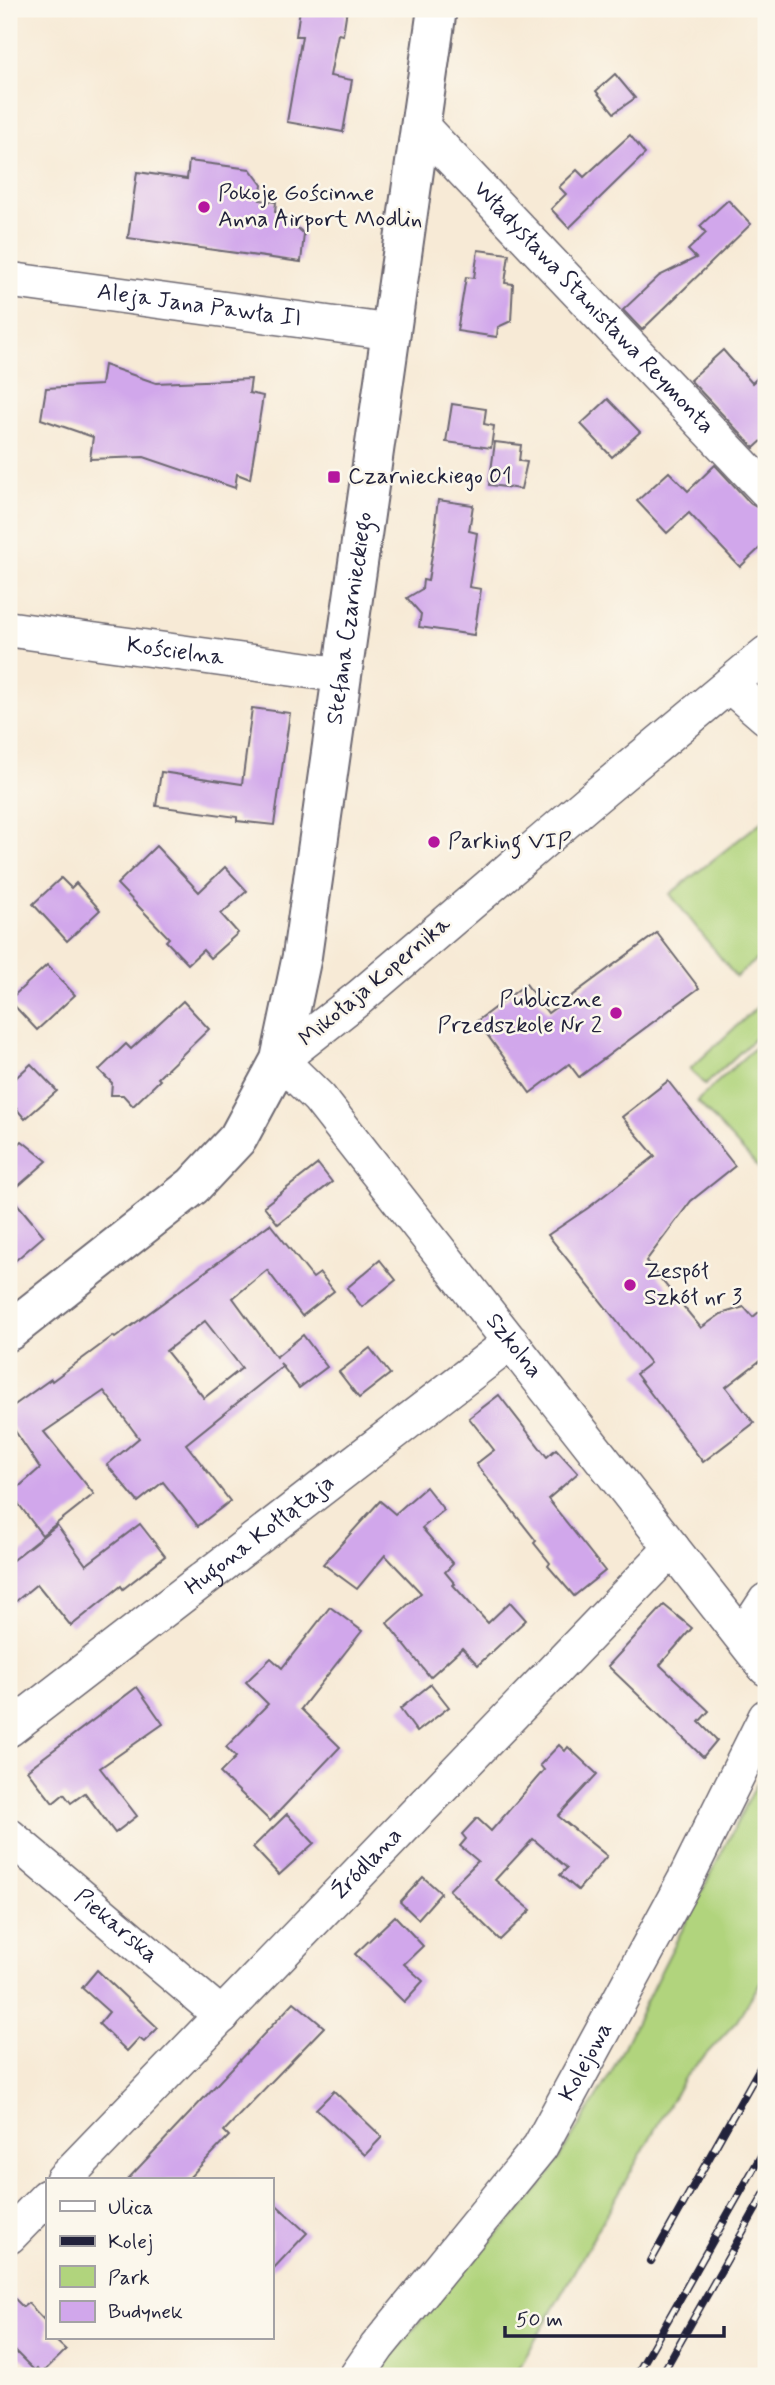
<svg xmlns="http://www.w3.org/2000/svg" width="775" height="2385" font-family="Mynerve,sans-serif">
<style>
.green{fill:#b1d47d;stroke:#6a7b5c;stroke-width:2}
.building{fill:#d1a7eb;fill-rule:evenodd}
.lines{fill:none;stroke-linecap:round;stroke-linejoin:round}
.minor-casing{stroke:#6d6871;stroke-width:38}
.tertiary-casing{stroke:#6d6871;stroke-width:42}
.minor{stroke:#fff;stroke-width:35}
.tertiary{stroke:#fff;stroke-width:38}
.rail-casing{stroke:#22223b;stroke-width:8}
.rail{stroke:#fbf7ec;stroke-width:5;stroke-dasharray:16;stroke-linecap:butt}
.poi-dot{fill:#b5179e;stroke:#fbf7ec;stroke-width:2.5}
.labels{text-anchor:middle;dominant-baseline:central;stroke-width:5;stroke-linejoin:round;paint-order:stroke}
.poi-label{font-size:23px;fill:#22223b;stroke:#fbf7ec;text-anchor:start}
.street-label{font-size:23px;fill:#22223b;stroke:#fbf7ec}
</style>
<rect width="100%" height="100%" fill="#fbf7ec"/>
<filter id="ink" filterUnits="userSpaceOnUse"><feTurbulence type="fractalNoise" baseFrequency=".0143" numOctaves="2"/><feDisplacementMap in="SourceGraphic" scale="14" xChannelSelector="R" yChannelSelector="G"/><feConvolveMatrix kernelMatrix="1 2 1 2 8 2 1 2 1" color-interpolation-filters="sRGB"/></filter>
<filter id="wash" filterUnits="userSpaceOnUse"><feTurbulence type="fractalNoise" baseFrequency=".00686" numOctaves="4" result="noise"/><feDisplacementMap in="SourceGraphic" scale="28" xChannelSelector="R" yChannelSelector="G"/><feGaussianBlur stdDeviation="1.57" result="paint"/><feColorMatrix in="noise" values="0 0 0 0 0 0 0 0 0 0 0 0 0 0 0 0 0 1.4 0 .05"/><feComposite in="paint" operator="in"/></filter>
<g filter="url(#wash)">
<rect width="100%" height="100%" fill="#f7ead6"/>
<g class="green">
<path d="M766 818V952L736 977 670 894Z"/>
<path d="M766 999V1028L705 1085 690 1069Z"/>
<path d="M766 1037V1176L697 1101Z"/>
<path d="M766 1766V1973L737 2021 684 2078 521 2365 513 2376H375L445 2291 528 2202 551 2172 611 2073 662 1969Z"/>
</g>
<g id="blocks">
<g class="building">
<path d="M300 9H347L343 35 338 34 330 76 352 80 343 132 287 122 302 36H296Z"/>
<path d="M615 74 635 98 614 113 596 91Z"/>
<path d="M630 135 645 154 569 228 551 209 566 194 559 187 577 170 584 177Z"/>
<path d="M189 161 250 169 262 185 260 200 276 202 275 212 283 214 304 234 301 262 128 238 137 172 187 179Z"/>
<path d="M728 200 751 224 642 330 623 310 659 276 696 258 688 250 706 233 700 226Z"/>
<path d="M478 250 509 254 505 283 513 284 511 321 498 327 497 337 457 331 466 277 474 278Z"/>
<path d="M723 350 752 383 766 370V437L754 448 690 380Z"/>
<path d="M104 365 156 383 251 379 249 393 263 396 250 479 237 474 235 488 144 457 90 459 93 437 41 419 46 388 101 385Z"/>
<path d="M608 399 640 432 612 457 581 424Z"/>
<path d="M452 404 486 409 484 424 494 426 491 448 446 442Z"/>
<path d="M495 442 521 445 519 461 527 462 521 489 489 485Z"/>
<path d="M715 465 751 504 760 509 766 510V542L740 567 689 513 667 533 637 501 669 472 688 491Z"/>
<path d="M438 500 473 505 469 531 477 533 469 587 481 589 474 635 419 627 421 614 407 598 422 589 423 580 428 581 437 522H435Z"/>
<path d="M252 708 290 713 274 825 237 821V817L156 806 161 772 242 784Z"/>
<path d="M156 846 199 892 225 867 247 891 221 914 238 933 210 958 203 950 188 964 166 941 169 938 117 884Z"/>
<path d="M61 878 71 888 76 883 100 910 67 941 33 904Z"/>
<path d="M657 933 699 988 579 1077 569 1064 530 1093 477 1021 526 984 548 1013Z"/>
<path d="M47 965 75 995 37 1030 9 1000Z"/>
<path d="M183 1001 209 1029 158 1078 160 1080 133 1106 123 1095H111L112 1083 99 1070 126 1044 131 1049Z"/>
<path d="M31 1064 57 1091 25 1119 9 1100V1084Z"/>
<path d="M668 1081 735 1166 691 1201 646 1261 701 1328 721 1314 744 1307 753 1317 766 1306V1356L726 1387 754 1423 703 1462 636 1374 650 1363 548 1235 588 1208 655 1156 622 1117Z"/>
<path d="M22 1141 47 1161 9 1194 44 1236 9 1266V1153Z"/>
<path d="M318 1164 332 1182 278 1224 264 1206Z"/>
<path d="M270 1224 313 1278 320 1273 334 1291 302 1316 267 1270 233 1298 276 1357 303 1335 327 1367 299 1388 280 1363 283 1366 186 1444 230 1501 198 1526 163 1482 138 1502 107 1465 139 1438 104 1391 44 1432 94 1494 42 1535 11 1494 40 1468 9 1422V1409L51 1379 52 1381 113 1336 115 1338ZM205 1321 242 1368 204 1398 166 1351Z"/>
<path d="M380 1260 396 1280 362 1307 347 1288Z"/>
<path d="M370 1348 390 1374 359 1398 339 1372Z"/>
<path d="M499 1395 547 1457 556 1449 578 1473 548 1499 605 1571 574 1596 548 1566 550 1563 534 1543 536 1541 476 1464 494 1450 469 1418Z"/>
<path d="M426 1487 444 1510 422 1528 453 1564 445 1572 455 1584 453 1585 488 1623 510 1602 526 1620 478 1665 462 1648 430 1677 387 1623 421 1593 385 1555 357 1589 323 1564 380 1501 395 1514Z"/>
<path d="M140 1524 165 1556 123 1589 121 1586 71 1626 37 1584 9 1607V1563L57 1525 86 1565Z"/>
<path d="M664 1605 692 1628 660 1665 709 1711 699 1722 717 1740 703 1757 608 1666Z"/>
<path d="M330 1607 362 1631 301 1709 340 1747 270 1821 220 1773 236 1757 226 1747 268 1704 246 1682 271 1658 282 1668Z"/>
<path d="M431 1684 449 1707 417 1732 400 1709Z"/>
<path d="M137 1687 163 1724 100 1768 137 1816 115 1833 85 1793 71 1803 64 1794 53 1803 27 1770Z"/>
<path d="M559 1745 565 1751 568 1747 597 1774 558 1816 607 1856 578 1890 560 1875 567 1868 533 1839 495 1880 531 1910 500 1940 449 1890 478 1861 460 1846 466 1839 462 1834 477 1818 491 1831 544 1770 540 1765Z"/>
<path d="M287 1814 314 1843 279 1875 253 1847Z"/>
<path d="M423 1877 441 1893 418 1919 400 1902Z"/>
<path d="M395 1916 423 1946 404 1964 423 1981 404 2002 355 1954Z"/>
<path d="M97 1970 158 2028 144 2042 139 2038 127 2051 99 2024 109 2012 82 1988Z"/>
<path d="M294 2002 324 2027 224 2131 229 2136 187 2180H127Z"/>
<path d="M334 2091 382 2137 365 2155 316 2109Z"/>
<path d="M271 2200 307 2233 271 2271Z"/>
<path d="M9 2293 23 2307 28 2303 47 2323V2338H53L66 2350 41 2374 37 2369 35 2371 9 2345Z"/>
</g>
</g>
</g>
<g filter="url(#ink)">
<use href="#blocks" fill-opacity="0" stroke="#6d6871" stroke-width="2"/>
<g class="lines">
<g class="minor-casing">
<g id="minor">
<path id="s1" d="M420 125 766 490"/>
<path id="s2" d="M9 280 390 332"/>
<path id="s3" d="M9 629 342 675"/>
<path id="s4" d="M766 654 591 800 360 997 280 1060 319 1098 766 1668"/>
<path d="M729 685 766 717"/>
<path d="M743 1636 766 1601"/>
<path id="s5" d="M9 1729 511 1342"/>
<path id="s6" d="M9 1836 222 2016"/>
<path id="s7" d="M63 2180 672 1548"/>
<path d="M9 2236 47 2197"/>
<path id="s8" d="M357 2376 377 2347 540 2147 685 1880 766 1717"/>
</g>
</g>
<g class="tertiary-casing">
<g id="tertiary">
<path id="s9" d="M9 1331 193 1186 238 1138 280 1060 302 956 437 9"/>
</g>
</g>
<use href="#minor" class="minor"/>
<use href="#tertiary" class="tertiary"/>
<g class="rail-casing">
<g id="rail">
<path d="M764 2013 766 2008"/>
<path d="M651 2261 766 2057"/>
<path d="M636 2376 766 2147"/>
<path d="M661 2376 766 2191"/>
</g>
</g>
<use href="#rail" class="rail"/>
</g>
</g>
<g class="poi-dot">
<circle cx="204" cy="207" r="7"/>
<rect x="327" y="470" width="14" height="14" rx="3.5"/>
<circle cx="434" cy="842" r="7"/>
<circle cx="616" cy="1013" r="7"/>
<circle cx="630" cy="1285" r="7"/>
</g>
<g class="labels">
<g class="poi-label">
<text x="218" y="194">Pokoje Gościnne<tspan x="218" dy="26">Anna Airport Modlin</tspan></text>
<text x="348" y="477">Czarnieckiego 01</text>
<text x="448" y="842">Parking VIP</text>
<text x="602" y="1000" text-anchor="end">Publiczne<tspan x="602" dy="26">Przedszkole Nr 2</tspan></text>
<text x="644" y="1272">Zespół<tspan x="644" dy="26">Szkół nr 3</tspan></text>
</g>
<g class="street-label">
<text stroke="none"><textPath href="#s2" startOffset="192">Aleja Jana Pawła II</textPath></text>
<text stroke="none"><textPath href="#s1" startOffset="252">Władysława Stanisława Reymonta</textPath></text>
<text stroke="none"><textPath href="#s9" startOffset="836">Stefana Czarnieckiego</textPath></text>
<text stroke="none"><textPath href="#s3" startOffset="168">Kościelna</textPath></text>
<text transform="translate(375 982) rotate(-40)">Mikołaja Kopernika</text>
<text stroke="none"><textPath href="#s4" startOffset="1003">Szkolna</textPath></text>
<text stroke="none"><textPath href="#s5" startOffset="317">Hugona Kołłątaja</textPath></text>
<text stroke="none"><textPath href="#s7" startOffset="439">Źródlana</textPath></text>
<text stroke="none"><textPath href="#s6" startOffset="140">Piekarska</textPath></text>
<text stroke="none"><textPath href="#s8" startOffset="390">Kolejowa</textPath></text>
</g>
</g>
<rect width="775" height="2385" fill="none" stroke="#fbf7ec" stroke-width="35"/>
<rect x="46" y="2178" width="228" height="161" fill="#fbf7ec" stroke="#a4a2a5" stroke-width="2"/>
<rect x="60" y="2201" width="35" height="10" fill="#ffffff" stroke="#a4a2a5" stroke-width="2"/>
<text x="108" y="2214" font-size="21" fill="#22223b">Ulica</text>
<rect x="60" y="2236" width="35" height="10" fill="#22223b" stroke="#a4a2a5" stroke-width="2"/>
<text x="108" y="2248" font-size="21" fill="#22223b">Kolej</text>
<rect x="60" y="2266" width="35" height="21" fill="#b1d47d" stroke="#a4a2a5" stroke-width="2"/>
<text x="108" y="2284" font-size="21" fill="#22223b">Park</text>
<rect x="60" y="2301" width="35" height="21" fill="#d1a7eb" stroke="#a4a2a5" stroke-width="2"/>
<text x="108" y="2318" font-size="21" fill="#22223b">Budynek</text>
<path d="M505 2326v10h219v-10" fill="none" stroke="#22223b" stroke-width="3.5"/>
<text x="516" y="2326" font-size="21" fill="#22223b" stroke="#fbf7ec" stroke-width="5" paint-order="stroke">50 m</text>
</svg>
